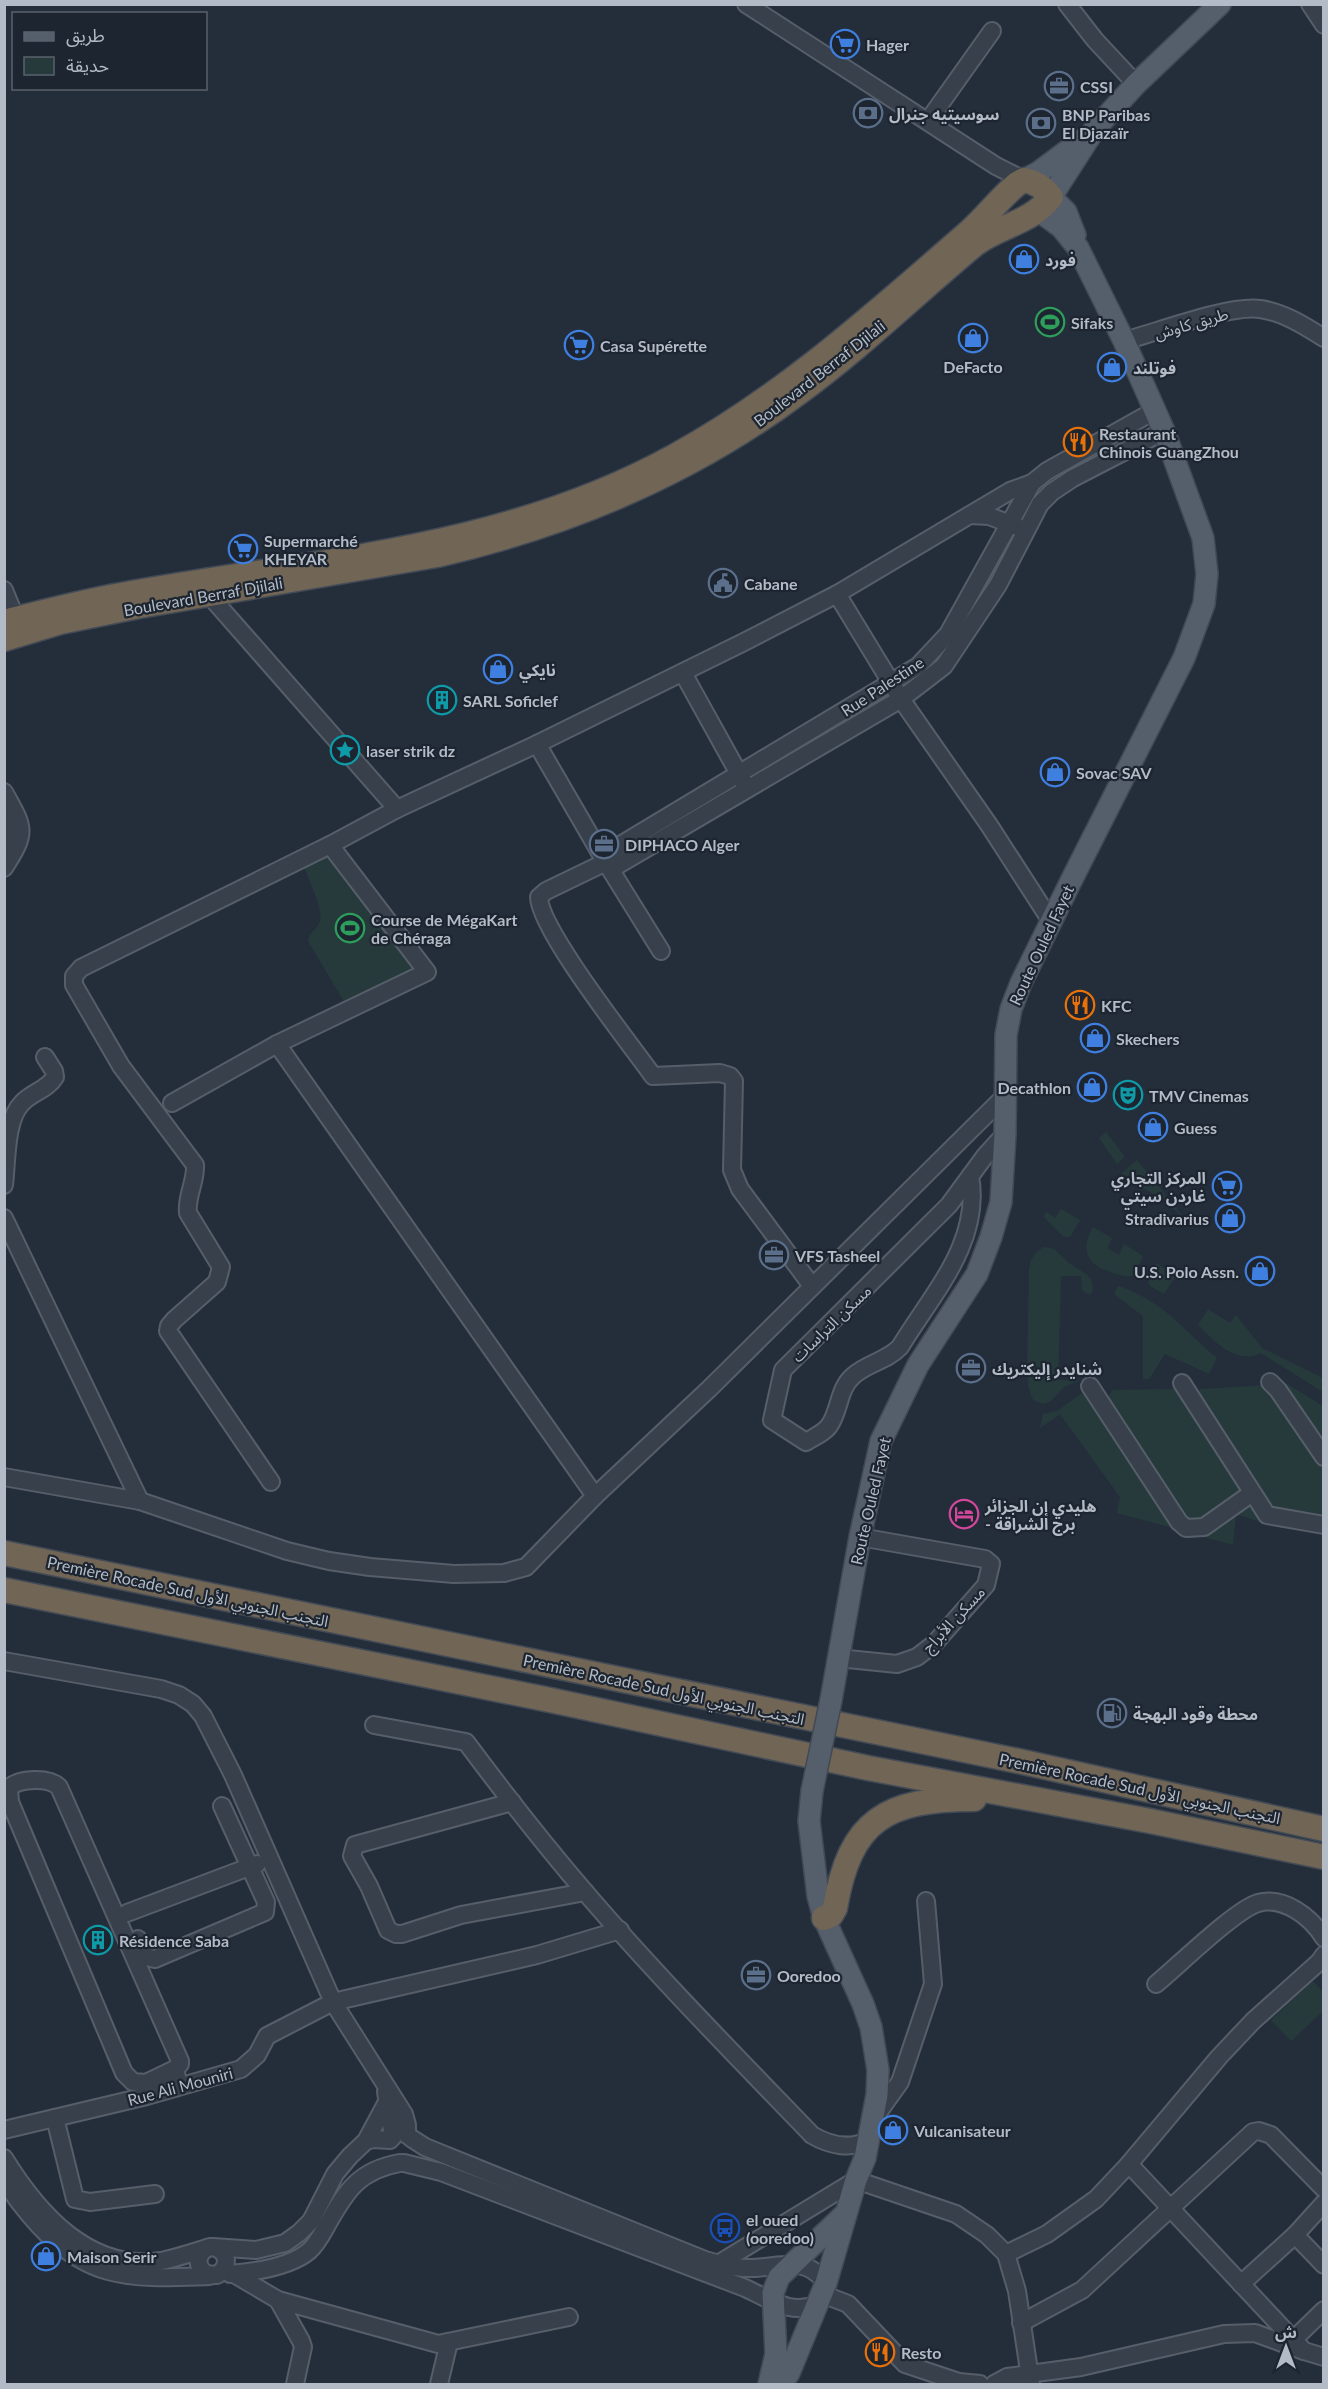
<svg xmlns="http://www.w3.org/2000/svg" width="1328" height="2389" font-family="Lato,'Noto Sans Arabic',sans-serif">
<style>
.green{fill:#263a3c}
.lines{fill:none;stroke-linecap:round;stroke-linejoin:round}
.minor-casing{stroke:#565e69;stroke-width:20}
.major-casing{stroke:#414954;stroke-width:24}
.highway-casing{stroke:#434b56;stroke-width:27}
.minor{stroke:#37404b;stroke-width:16}
.major{stroke:#555f6b;stroke-width:21}
.highway{stroke:#716555;stroke-width:24}
.major-bridge-casing{stroke:#414954;stroke-width:24;stroke-linecap:butt}
.major-bridge{stroke:#555f6b;stroke-width:21}
.labels{text-anchor:middle;dominant-baseline:central;stroke-width:4.5;stroke-linejoin:round;paint-order:stroke}
.poi-label{font-size:16px;font-weight:bold;fill:#b3bbc7;stroke:#1d2530;text-anchor:start}
.street-label{font-size:16px;fill:#b3bbc7;stroke:#1d2530}
</style>
<rect width="100%" height="100%" fill="#242e3b"/>
<g class="green">
<path d="M328 852 416 969 346 1005 308 941C309 932 318 929 320 921 324 910 308 877 303 866Z"/>
<path d="M1106 1132 1125 1157 1117 1164 1099 1138Z"/>
<path d="M1137 1160 1141 1165 1185 1219 1166 1202 1121 1174Z"/>
<path d="M1061 1209 1080 1220 1070 1237 1063 1236 1044 1217 1046 1212 1055 1218Z"/>
<path d="M1093 1227 1112 1238 1107 1248 1119 1255 1124 1244 1143 1256 1135 1273 1132 1276C1123 1277 1116 1274 1108 1271 1085 1264 1081 1247 1093 1227Z"/>
<path d="M1044 1247 1054 1249 1069 1263 1086 1274 1091 1279 1093 1290 1090 1295 1082 1290 1081 1276H1061L1058 1380H1081L1064 1387 1051 1401 1043 1404 1033 1400 1028 1386 1027 1374 1029 1271C1030 1260 1033 1253 1044 1247Z"/>
<path d="M1156 1263 1176 1275 1164 1294 1150 1286 1148 1282Z"/>
<path d="M1118 1286C1166 1302 1180 1328 1217 1358L1209 1374 1165 1354 1149 1379H1143V1316L1114 1294Z"/>
<path d="M1208 1309 1230 1323 1236 1315 1262 1348 1323 1378V1392L1261 1353C1236 1365 1215 1342 1198 1325Z"/>
<path d="M1287 1384 1323 1406V1446L1280 1385Z"/>
<path d="M1269 1385 1323 1465V1519L1272 1512 1197 1398 1200 1389Z"/>
<path d="M1177 1389 1248 1491 1203 1523H1189L1106 1399 1113 1390Z"/>
<path d="M1085 1391 1180 1530 1117 1513 1120 1497 1060 1414 1040 1428 1043 1414 1057 1411Z"/>
<path d="M1249 1502 1323 1532 1277 1527 1236 1514 1233 1545 1200 1536Z"/>
<path d="M1313 1981 1323 1992V2011L1291 2041 1271 2020Z"/>
</g>
<g class="lines">
<g class="minor-casing">
<g id="minor">
<path d="M746 4 996 166 1024 180"/>
<path d="M1067 4 1095 40 1136 84"/>
<path d="M1310 4 1324 25"/>
<path d="M928 121 992 31"/>
<path d="M1124 341C1158 332 1228 305 1260 309 1283 312 1305 326 1324 338"/>
<path d="M970 515 989 516 1018 527"/>
<path d="M4 590 16 619"/>
<path d="M837 594 901 699 989 825 1051 921"/>
<path d="M209 595 397 809"/>
<path d="M683 673 744 783"/>
<path d="M537 744 602 856 661 951"/>
<path d="M4 792C24 828 28 831 4 868"/>
<path d="M4 816 10 832 4 848"/>
<path d="M602 856 918 666 948 634 1032 483 1047 471 1154 411"/>
<path d="M606 862 546 891 539 897C539 929 631 1045 653 1076L720 1073 730 1076 734 1081 732 1170 740 1189 812 1286"/>
<path d="M611 869 901 699 944 666 998 585 1040 504 1052 492 1073 478 1164 431"/>
<path d="M277 1044 595 1496"/>
<path d="M172 1103 277 1044 427 972 330 845"/>
<path d="M970 1176C982 1242 932 1294 900 1347 887 1361 867 1363 853 1376 838 1389 840 1411 829 1426 824 1433 814 1437 806 1442L772 1420 783 1370 949 1205 985 1156 1005 1134"/>
<path d="M4 1185C7 1162 5 1120 22 1103 31 1093 48 1089 55 1077L54 1071 45 1057"/>
<path d="M4 1218 140 1501"/>
<path d="M1270 1382 1278 1390 1324 1457"/>
<path d="M1182 1383 1267 1515 1324 1525"/>
<path d="M1090 1386 1179 1522 1186 1528 1204 1527 1252 1493"/>
<path d="M4 1477 140 1501 287 1551 329 1561 370 1567 454 1574 504 1573 526 1567 595 1496 709 1389 1004 1097"/>
<path d="M271 1482 168 1331 169 1326 174 1320 217 1282 221 1267 188 1213C186 1196 196 1182 195 1165L121 1066 74 985V976L81 968 330 845 397 809 537 744 742 643 837 594 1010 491 1032 483"/>
<path d="M838 1658 897 1664 917 1657 934 1644 986 1585 991 1564 985 1559 860 1537"/>
<path d="M4 1661 161 1689 179 1695 193 1704 203 1716 233 1775 333 2002 404 2114 407 2125V2135"/>
<path d="M374 1725 466 1742C504 1793 543 1843 585 1892 657 1976 735 2055 812 2135 829 2145 850 2150 869 2140"/>
<path d="M512 1802 355 1845 352 1856 369 1886 388 1930 396 1934H402L461 1915 585 1892"/>
<path d="M127 1913 257 1864"/>
<path d="M138 1939 146 1957 155 1959 265 1912 266 1902 222 1806"/>
<path d="M1156 1984C1178 1966 1235 1910 1258 1903 1284 1896 1311 1917 1324 1938"/>
<path d="M175 2069 146 2083 133 2082 124 2073 10 1802 9 1788C19 1778 49 1777 59 1787L180 2061V2064L175 2069 179 2086"/>
<path d="M386 2092 393 2137"/>
<path d="M875 2117 900 2082 933 1984 926 1901"/>
<path d="M55 2118 75 2199 90 2202 155 2194"/>
<path d="M4 2130 147 2096 241 2069 257 2055 267 2036 333 2002 537 1955 620 1930"/>
<path d="M411 2138 425 2147 705 2260C719 2264 733 2268 747 2268 778 2269 804 2253 826 2283"/>
<path d="M366 2141 388 2100"/>
<path d="M4 2158C38 2213 89 2272 161 2261 177 2258 194 2252 210 2247 227 2248 232 2265 217 2275L206 2274C195 2265 196 2253 210 2247"/>
<path d="M404 2163 441 2172 745 2288C770 2299 791 2316 818 2304"/>
<path d="M1129 2164 1304 2351 1324 2357"/>
<path d="M4 2181C30 2219 62 2258 108 2271 140 2280 178 2277 210 2276"/>
<path d="M1295 2235 1324 2265"/>
<path d="M213 2247 256 2250 285 2243 299 2233 311 2221 335 2174 350 2156 366 2141 373 2139 390 2140"/>
<path d="M1006 2254 1047 2234 1096 2199 1129 2164 1219 2057 1253 2021 1319 1962 1324 1955"/>
<path d="M718 2264 856 2180 956 2214 987 2235 1006 2254 1017 2291 1031 2384"/>
<path d="M230 2274C254 2272 290 2267 309 2251 317 2244 322 2234 327 2225 346 2191 359 2170 400 2163"/>
<path d="M234 2274 278 2300 438 2344 569 2317"/>
<path d="M1241 2284 1295 2235 1324 2203"/>
<path d="M822 2294 848 2304 905 2364 959 2382 980 2384"/>
<path d="M278 2300 301 2341 303 2347 295 2384"/>
<path d="M1021 2323 1082 2290 1253 2132 1259 2131 1271 2135 1324 2189"/>
<path d="M1293 2340 1324 2310"/>
<path d="M439 2384 449 2342"/>
<path d="M994 2384 1007 2377 1081 2367 1224 2334 1255 2333 1304 2351"/>
</g>
</g>
<g class="major-casing">
<g id="major">
<path d="M1024 180 1039 172 1082 140"/>
<path d="M1075 235 1066 212 1051 197 1094 130 1136 84 1220 4"/>
<path d="M831 1700 860 1537 881 1441 918 1365 977 1274 991 1237 1001 1202 1005 1134 1006 1035 1011 1009 1021 983 1070 883 1184 658 1204 604 1207 574 1203 538 1164 431 1124 341 1078 248 1061 227 1039 211"/>
<path d="M769 2384 776 2354 773 2293 779 2277 845 2214"/>
<path d="M781 2384 789 2373 826 2283 856 2180 865 2158 877 2095 878 2070 871 2027 863 2004 824 1918 818 1896 809 1821 812 1791"/>
</g>
</g>
<g class="highway-casing">
<g id="highway">
<path d="M4 622C43 612 81 602 121 595 312 560 501 552 675 456 783 397 876 313 969 232 986 217 1000 198 1017 184L1024 180C1036 182 1044 188 1051 197 1031 223 1001 225 975 244 916 293 860 348 798 393 691 473 567 525 437 555L139 606 60 622 4 639"/>
<path d="M4 1553 1023 1762 1324 1829"/>
<path d="M4 1590 550 1700 868 1768 1150 1821 1324 1857"/>
<path d="M824 1918 831 1915 835 1908C850 1819 887 1799 974 1799"/>
</g>
</g>
<use href="#minor" class="minor"/>
<use href="#major" class="major"/>
<use href="#highway" class="highway"/>
<g class="major-bridge-casing">
<path id="major-bridge" d="M812 1791 831 1700"/>
</g>
<use href="#major-bridge" class="major-bridge"/>
</g>
<defs>
<g id="supermarket-ring" transform="scale(1.5)"><circle r="9.5" fill="#1d2530" stroke="#3f7fe0" stroke-width="1.5"/><path d="M-6-5.5h2.5l.6 2H6L4.5 2H-2.5L-4.4-4H-6ZM-1.5 3.2a1.3 1.3 0 1 0 .1 0ZM3 3.2a1.3 1.3 0 1 0 .1 0Z" fill="#3f7fe0"/></g>
<g id="office-ring" transform="scale(1.5)"><circle r="9.5" fill="#1d2530" stroke="#5c6f8a" stroke-width="1.5"/><path d="M-6-3h4V-5.5h4V-3h4V5H-6ZM-1-4.5V-3h2v-1.5ZM-6 0V1H6V0Z" fill="#5c6f8a"/></g>
<g id="bank-ring" transform="scale(1.5)"><circle r="9.5" fill="#1d2530" stroke="#5c6f8a" stroke-width="1.5"/><path d="M-6-4H6V4H-6ZM0-2.3a2.3 2.3 0 1 0 0 4.6a2.3 2.3 0 1 0 0-4.6Z" fill="#5c6f8a"/></g>
<g id="shop-ring" transform="scale(1.5)"><circle r="9.5" fill="#1d2530" stroke="#3f7fe0" stroke-width="1.5"/><path d="M-5-2.5h2.3a2.7 3.5 0 0 1 5.4 0H5L5.5 6h-11ZM-1.5-2.5h3a1.5 2.3 0 0 0-3 0Z" fill="#3f7fe0"/></g>
<g id="stadium-ring" transform="scale(1.5)"><circle r="9.5" fill="#1d2530" stroke="#2e9e5b" stroke-width="1.5"/><path d="M0-5a6.5 5 0 1 0 0 10a6.5 5 0 1 0 0-10ZM-3.5-1.8h7v3.6h-7Z" fill="#2e9e5b"/></g>
<g id="restaurant-ring" transform="scale(1.5)"><circle r="9.5" fill="#1d2530" stroke="#e8710a" stroke-width="1.5"/><path d="M-5-6h1v4h1v-4h1v4h1v-4h1v5L-1.5 .5V6h-2V.5L-5-1ZM5-6V6H3V1.5H1.5Q1.5-4 5-6Z" fill="#e8710a"/></g>
<g id="civic-ring" transform="scale(1.5)"><circle r="9.5" fill="#1d2530" stroke="#5c6f8a" stroke-width="1.5"/><path d="M-.6-6.5H3V-4.5H.6V-3L4-1V1h2V6H-6V1h2V-1L-.6-3ZM-1.2 2.5V6h2.4V2.5Z" fill="#5c6f8a"/></g>
<g id="building-ring" transform="scale(1.5)"><circle r="9.5" fill="#1d2530" stroke="#0f9aa8" stroke-width="1.5"/><path d="M-4-6H4V6H1V3H-1V6H-4ZM-2.5-4.3h1.7v1.8h-1.7ZM.8-4.3h1.7v1.8H.8ZM-2.5-1h1.7V.8h-1.7ZM.8-1h1.7V.8H.8Z" fill="#0f9aa8"/></g>
<g id="sight-ring" transform="scale(1.5)"><circle r="9.5" fill="#1d2530" stroke="#0f9aa8" stroke-width="1.5"/><path d="M0-6L1.8-2.2L6-1.7L2.9 1.2L3.7 5.4L0 3.3L-3.7 5.4L-2.9 1.2L-6-1.7L-1.8-2.2Z" fill="#0f9aa8"/></g>
<g id="theatre-ring" transform="scale(1.5)"><circle r="9.5" fill="#1d2530" stroke="#0f9aa8" stroke-width="1.5"/><path d="M-5-5.5Q0-4 5-5.5V0Q5 5 0 6Q-5 5-5 0ZM-3.3-2.5H-1v1.5H-3.3ZM1-2.5H3.3v1.5H1ZM-2.8 1Q0 5.5 2.8 1Z" fill="#0f9aa8"/></g>
<g id="hotel-ring" transform="scale(1.5)"><circle r="9.5" fill="#1d2530" stroke="#d1479c" stroke-width="1.5"/><path d="M-6-4.5h1.5V1H6V5H4.5V3h-9V5H-6ZM-4 0a1.8 1.8 0 1 1 3.6 0ZM.5 0V-2.5h3Q6-2.5 6 0Z" fill="#d1479c"/></g>
<g id="fuel-ring" transform="scale(1.5)"><circle r="9.5" fill="#1d2530" stroke="#5c6f8a" stroke-width="1.5"/><path d="M-5.5-6h7V0h2V4h1.3V-2.5L3-4.5l.8-.8L6-3V5H2.5V1h-1V6h-7ZM-4.2-4.7v3.2H.2V-4.7Z" fill="#5c6f8a"/></g>
<g id="bus-ring" transform="scale(1.5)"><circle r="9.5" fill="#1d2530" stroke="#1a4fb4" stroke-width="1.5"/><path d="M-5-6H5V4H4V6H2V4H-2V6H-4V4H-5ZM-3.5-4V0h7V-4ZM-3.5 1.2v1.5H-2V1.2ZM2 1.2v1.5H3.5V1.2Z" fill="#1a4fb4"/></g>
</defs>
<g fill-rule="evenodd">
<use href="#supermarket-ring" x="845" y="44"/>
<use href="#office-ring" x="1059" y="86"/>
<use href="#bank-ring" x="868" y="113"/>
<use href="#bank-ring" x="1041" y="123"/>
<use href="#shop-ring" x="1024" y="259"/>
<use href="#stadium-ring" x="1050" y="322"/>
<use href="#shop-ring" x="973" y="338"/>
<use href="#supermarket-ring" x="579" y="345"/>
<use href="#shop-ring" x="1112" y="367"/>
<use href="#restaurant-ring" x="1078" y="442"/>
<use href="#supermarket-ring" x="243" y="549"/>
<use href="#civic-ring" x="723" y="583"/>
<use href="#shop-ring" x="498" y="669"/>
<use href="#building-ring" x="442" y="700"/>
<use href="#sight-ring" x="345" y="750"/>
<use href="#shop-ring" x="1055" y="772"/>
<use href="#office-ring" x="604" y="844"/>
<use href="#stadium-ring" x="350" y="928"/>
<use href="#restaurant-ring" x="1080" y="1005"/>
<use href="#shop-ring" x="1095" y="1038"/>
<use href="#shop-ring" x="1092" y="1087"/>
<use href="#theatre-ring" x="1128" y="1095"/>
<use href="#shop-ring" x="1153" y="1127"/>
<use href="#supermarket-ring" x="1227" y="1186"/>
<use href="#shop-ring" x="1230" y="1218"/>
<use href="#office-ring" x="774" y="1255"/>
<use href="#shop-ring" x="1260" y="1271"/>
<use href="#office-ring" x="971" y="1368"/>
<use href="#hotel-ring" x="964" y="1514"/>
<use href="#fuel-ring" x="1112" y="1713"/>
<use href="#building-ring" x="98" y="1940"/>
<use href="#office-ring" x="756" y="1975"/>
<use href="#shop-ring" x="893" y="2130"/>
<use href="#bus-ring" x="725" y="2228"/>
<use href="#shop-ring" x="46" y="2256"/>
<use href="#restaurant-ring" x="880" y="2352"/>
</g>
<g class="labels">
<g class="poi-label">
<text x="866" y="44">Hager</text>
<text x="1080" y="86">CSSI</text>
<text x="889" y="113">سوسيتيه جنرال</text>
<text x="1062" y="114">BNP Paribas<tspan x="1062" dy="18">El Djazaïr</tspan></text>
<text x="1045" y="259">فورد</text>
<text x="1071" y="322">Sifaks</text>
<text x="600" y="345">Casa Supérette</text>
<text x="973" y="366" text-anchor="middle">DeFacto</text>
<text x="1133" y="367">فوتلند</text>
<text x="1099" y="433">Restaurant<tspan x="1099" dy="18">Chinois GuangZhou</tspan></text>
<text x="264" y="540">Supermarché<tspan x="264" dy="18">KHEYAR</tspan></text>
<text x="744" y="583">Cabane</text>
<text x="519" y="669">نايكي</text>
<text x="463" y="700">SARL Soficlef</text>
<text x="366" y="750">laser strik dz</text>
<text x="1076" y="772">Sovac SAV</text>
<text x="625" y="844">DIPHACO Alger</text>
<text x="371" y="919">Course de MégaKart<tspan x="371" dy="18">de Chéraga</tspan></text>
<text x="1101" y="1005">KFC</text>
<text x="1116" y="1038">Skechers</text>
<text x="1071" y="1087" text-anchor="end">Decathlon</text>
<text x="1149" y="1095">TMV Cinemas</text>
<text x="1174" y="1127">Guess</text>
<text x="1206" y="1177" text-anchor="end">المركز التجاري<tspan x="1206" dy="18">غاردن سيتي</tspan></text>
<text x="1209" y="1218" text-anchor="end">Stradivarius</text>
<text x="795" y="1255">VFS Tasheel</text>
<text x="1239" y="1271" text-anchor="end">U.S. Polo Assn.</text>
<text x="992" y="1368">شنايدر إليكتريك</text>
<text x="985" y="1505">هليدي إن الجزائر<tspan x="985" dy="18">- برج الشراقة</tspan></text>
<text x="1133" y="1713">محطة وقود البهجة</text>
<text x="119" y="1940">Résidence Saba</text>
<text x="777" y="1975">Ooredoo</text>
<text x="914" y="2130">Vulcanisateur</text>
<text x="746" y="2219">el oued<tspan x="746" dy="18">(ooredoo)</tspan></text>
<text x="67" y="2256">Maison Serir</text>
<text x="901" y="2352">Resto</text>
</g>
<g class="street-label">
<text transform="translate(1191 323) rotate(-16)">طريق كاوش</text>
<text transform="translate(819 373) rotate(-38)">Boulevard Berraf Djilali</text>
<text transform="translate(203 596) rotate(-10)">Boulevard Berraf Djilali</text>
<text transform="translate(882 686) rotate(-33)">Rue Palestine</text>
<text transform="translate(1041 945) rotate(-65)">Route Ouled Fayet</text>
<text transform="translate(831 1323) rotate(-44)">مسكن التراسات</text>
<text transform="translate(870 1501) rotate(-77)">Route Ouled Fayet</text>
<text transform="translate(188 1591) rotate(12)">Première Rocade Sud التجنب الجنوبي الأول</text>
<text transform="translate(953 1619) rotate(-47)">مسكن الأبراج</text>
<text transform="translate(664 1689) rotate(12)">Première Rocade Sud التجنب الجنوبي الأول</text>
<text transform="translate(1140 1788) rotate(12)">Première Rocade Sud التجنب الجنوبي الأول</text>
<text transform="translate(180 2086) rotate(-15)">Rue Ali Mouniri</text>
</g>
</g>
<rect width="1328" height="2389" fill="none" stroke="#b3bbc7" stroke-width="12"/>
<rect x="12" y="12" width="195" height="78" fill="#1d2530" stroke="#59616c" stroke-width="1.5"/>
<rect x="24" y="32" width="30" height="9" fill="#555f6b" stroke="#59616c" stroke-width="1.5"/>
<text x="66" y="42" font-size="18" fill="#b3bbc7">طريق</text>
<rect x="24" y="57" width="30" height="18" fill="#263a3c" stroke="#59616c" stroke-width="1.5"/>
<text x="66" y="72" font-size="18" fill="#b3bbc7">حديقة</text>
<g transform="translate(1286 2347)" stroke="#1d2530" stroke-width="4.5" paint-order="stroke">
<path d="M0-4.5L10 22L0 15L-10 22Z" fill="#b3bbc7"/>
<text y="-9" font-size="16" font-weight="bold" text-anchor="middle" fill="#b3bbc7">ش</text>
</g>
</svg>
